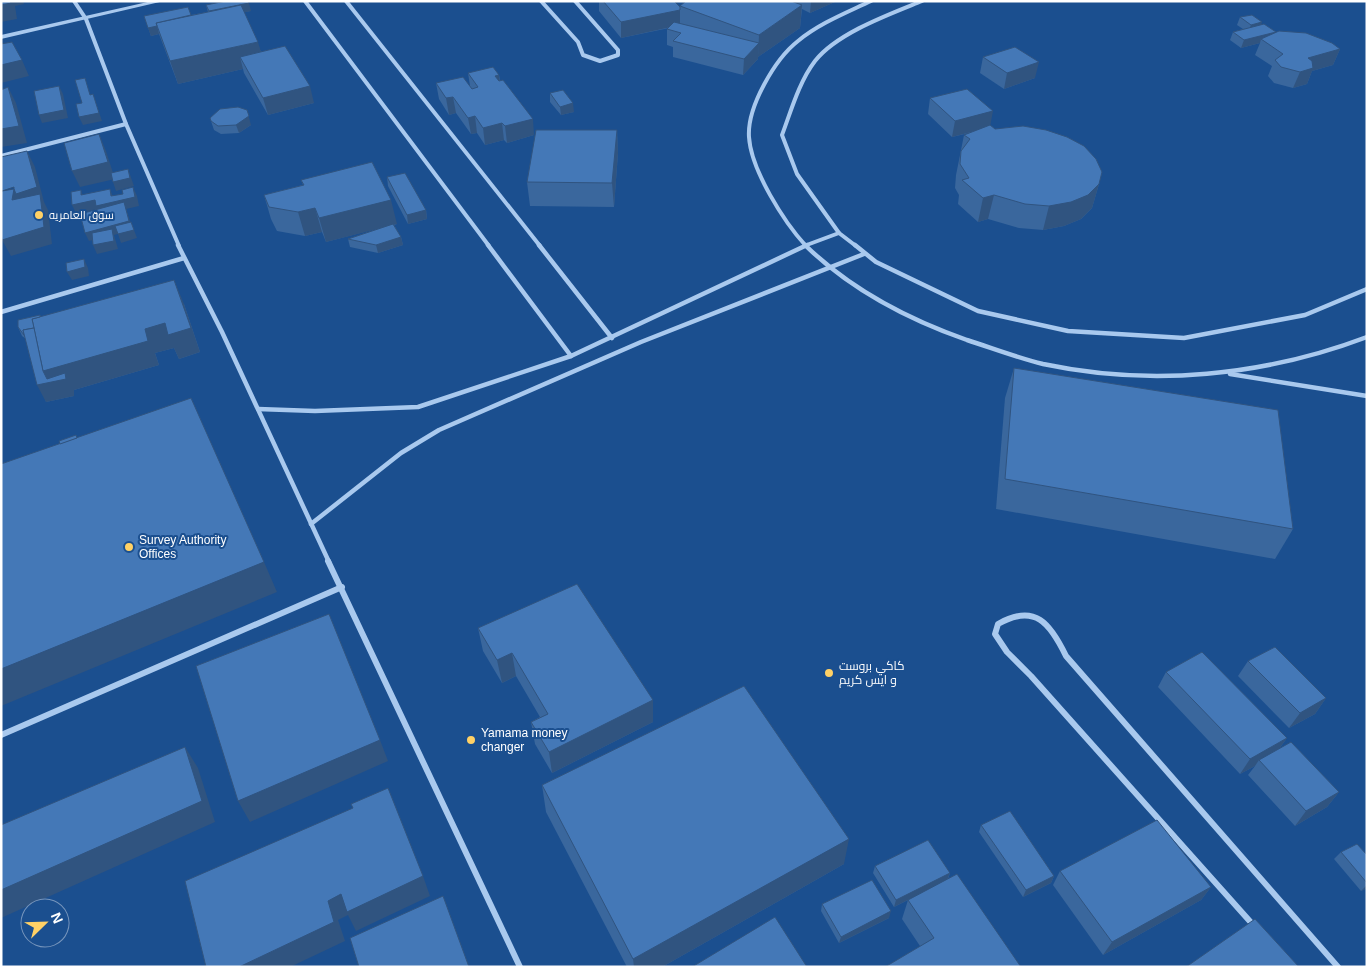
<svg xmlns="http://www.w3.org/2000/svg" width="1368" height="968" font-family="Arial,Cairo,sans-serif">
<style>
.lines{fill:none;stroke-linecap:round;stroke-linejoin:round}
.minor-far2{stroke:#a9c9ee;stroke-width:4}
.minor-far1{stroke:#a9c9ee;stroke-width:4.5}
.minor{stroke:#a9c9ee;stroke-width:6}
.tertiary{fill:#a9c9ee;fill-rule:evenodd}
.wall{fill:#3a679d}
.shaded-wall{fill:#305480}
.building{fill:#4478b7;stroke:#305480;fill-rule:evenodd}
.poi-dot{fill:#ffd166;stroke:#1b4f8f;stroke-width:2}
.labels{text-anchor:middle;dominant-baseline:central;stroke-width:4;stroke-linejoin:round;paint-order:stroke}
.far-poi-label{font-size:11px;fill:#fff;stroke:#1b4f8f;text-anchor:start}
.poi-label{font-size:12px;fill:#fff;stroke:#1b4f8f;text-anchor:start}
</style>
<rect width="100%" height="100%" fill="#1b4f8f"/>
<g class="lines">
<g class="minor-far2">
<path d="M74 1 86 19 126 124 179 246"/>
<path d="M305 1 489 246"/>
<path d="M346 1 540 246"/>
<path d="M541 1 578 42 583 55 600 61 618 55V50L575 1"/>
<path d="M1 156 126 124"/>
<path d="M804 246 839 233"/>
<path d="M806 246C784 222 751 170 749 137 747 107 775 59 798 41 820 23 846 13 871 1"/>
<path d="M856 246 839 233 797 174 782 135C791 111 799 82 815 61 837 33 890 14 922 1"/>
</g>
<g class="minor-far1">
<path d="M178 245 222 332 329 562"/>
<path d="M488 245 571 356"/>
<path d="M539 245 612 338"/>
<path d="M805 245C851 290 907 319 967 340 992 348 1018 358 1043 364 1151 387 1264 376 1367 337"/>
<path d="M855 245 876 262 978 311 1068 331 1184 338 1305 315 1367 289"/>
<path d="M1 312 184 258"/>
<path d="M1230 374 1367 396"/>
<path d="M258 409 315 411 418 407 571 356 807 245"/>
<path d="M311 524 401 453 439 430 641 342 864 254"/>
</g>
<g class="minor">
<path d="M328 561 520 967"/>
<path d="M1 735 342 587"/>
<path d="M1255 927 1031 676 1007 652 995 634 998 624C1035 603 1050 623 1066 656L1338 967"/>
</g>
<path class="tertiary" d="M152 1H164L1 39V35Z"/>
</g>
<g class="wall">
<path d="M599 1H674L680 7V6L686 1H837L810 13 802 9 800 28 758 57V59L743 75 673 57V47L667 45V29L669 28 621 38 599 11Z"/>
<path d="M206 5 251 11 244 12 261 52 314 103 268 115 244 73 243 69 178 84 159 34 151 36 144 16 191 15 208 12Z"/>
<path d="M1240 17 1261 25 1276 32 1275 33 1340 49 1333 65 1312 71 1307 84 1293 88 1274 83 1268 76 1272 66 1255 55 1260 43 1241 48 1230 40 1233 32 1243 29 1237 25Z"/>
<path d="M983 57 1035 78 1004 89 980 73Z"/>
<path d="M468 73 499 75 500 80 534 135 507 143 504 140 485 145 477 133 471 134 456 113 449 115 439 99 436 83 470 86Z"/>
<path d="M550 93 574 112 561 115 550 102Z"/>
<path d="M930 98 990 125 995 129 1099 184 1092 208 1081 219 1064 226 1043 230 1019 228 988 219 978 222 958 204 959 195 955 188 956 175 964 135 969 133 952 137 928 114Z"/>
<path d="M211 121 251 125 239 133 221 134 214 130Z"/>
<path d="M617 130 618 153 614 207 530 206 527 182Z"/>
<path d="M387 177 426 210 427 219 408 224 388 186Z"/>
<path d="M301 180 397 224 394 225 401 237 403 245 378 253 350 247 348 239 383 227 326 242 322 232 305 236 277 231 271 219 264 195 303 185Z"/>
<path d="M184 304 200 352 179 359 174 348 155 353 159 365 74 390V396L46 402 26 339 22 336 18 327 40 315 41 317Z"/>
<path d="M1014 368 1293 529 1275 559 996 509 1005 398Z"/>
<path d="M478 628 653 722 552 773 535 744 531 722 540 717 516 676 502 683 483 651Z"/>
<path d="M1248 661 1326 698 1315 714 1289 728 1238 676Z"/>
<path d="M1166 672 1287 738 1279 749 1339 792 1327 807 1295 826 1248 775 1255 766 1240 774 1158 687Z"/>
<path d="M542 785 844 864 662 967H627L546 812Z"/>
<path d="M981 825 1054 876 1051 883 1023 897 979 832Z"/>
<path d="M1341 852 1367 855V888L1361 891 1334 859Z"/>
<path d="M875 866 950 873 948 879 1021 967 920 946 902 919 908 900 914 897 894 907 873 873Z"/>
<path d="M1060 871 1211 887 1201 900 1103 955 1053 885Z"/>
<path d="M822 904 889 918 839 943 821 911Z"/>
</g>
<g class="shaded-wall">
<path d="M10 1H23L24 4 15 6 17 19 1 22V5Z"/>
<path d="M811 1H837L810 13Z"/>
<path d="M249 3 251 11 212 19 209 11Z"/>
<path d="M802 5 800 28 758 57 759 35Z"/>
<path d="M680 10V25L621 38V22Z"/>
<path d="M1262 22 1259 30 1248 33 1251 25Z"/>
<path d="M157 26 159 34 151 36 148 28Z"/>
<path d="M1276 32 1273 40 1261 39 1260 43 1241 48 1244 40Z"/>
<path d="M258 42 265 65 240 57 243 69 178 84 170 61Z"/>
<path d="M759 43 758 59 743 75 744 59Z"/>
<path d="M1340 49 1333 65 1312 71 1307 84 1293 88 1300 72 1308 58Z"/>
<path d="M22 60 29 76 1 83V65Z"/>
<path d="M1039 62 1035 78 1004 89 1007 73Z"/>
<path d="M499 75 501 91 495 76Z"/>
<path d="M59 86 63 94 68 118 42 123 39 115Z"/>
<path d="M310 86 314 103 268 115 263 98Z"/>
<path d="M8 87 16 103 27 143 1 147V129Z"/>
<path d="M93 94 102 121 83 125 79 117Z"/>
<path d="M453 97 456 113 449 115 446 98Z"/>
<path d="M573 103 574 112 561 115 560 107Z"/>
<path d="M247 110 251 125 239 133 236 125Z"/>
<path d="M993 111 990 127 952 137 955 121Z"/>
<path d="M475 116 477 133 471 134 468 118Z"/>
<path d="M533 119 534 135 507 143 505 126Z"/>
<path d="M502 123 504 140 485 145 483 128Z"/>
<path d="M617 130 618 153 614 207 612 183Z"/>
<path d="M99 134 106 151 115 179 80 187 72 171Z"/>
<path d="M27 151 35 167 44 202 48 210 52 244 11 256 2 240 14 189Z"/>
<path d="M128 169 134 186 116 191 113 182Z"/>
<path d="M1099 184 1092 208 1081 219 1064 226 1043 230 1049 206Z"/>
<path d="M133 187 137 196 139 206 126 209 133 230 114 235 118 249 97 254 93 245 113 235 89 241 85 233 100 214 98 209 76 213 72 205 81 195V190L84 199 111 196 110 189 113 197 114 202Z"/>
<path d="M994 195 988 219 978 222 983 198Z"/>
<path d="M391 200 397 224 326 242 319 218Z"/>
<path d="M315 208 322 232 305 236 298 212Z"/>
<path d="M426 210 427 219 408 224 407 215Z"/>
<path d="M131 222 137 238 121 243 118 234Z"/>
<path d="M401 237 403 245 378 253 376 245Z"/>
<path d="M84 259 88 268 89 276 72 280 67 272Z"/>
<path d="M174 280 184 304 200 352 179 359 174 348 155 353 159 365 74 390V396L46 402 37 385 43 371 40 315 45 324 145 329Z"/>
<path d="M264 562 277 592 1 706V669Z"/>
<path d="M512 653 516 676 502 683 497 660Z"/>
<path d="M1326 698 1315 714 1289 728 1300 713Z"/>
<path d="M653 700V722L552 773 549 752Z"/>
<path d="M1287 738 1276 753 1259 760 1255 766 1240 774 1250 759Z"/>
<path d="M380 740 388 761 250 822 238 801Z"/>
<path d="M185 747 198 768 215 822 1 918V890Z"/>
<path d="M1339 792 1327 807 1295 826 1306 811Z"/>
<path d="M849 839 844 864 662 967H634L633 959Z"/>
<path d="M950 873 947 880 894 907 896 900Z"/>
<path d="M423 876 430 896 356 931 348 915 338 920 345 941 290 967H239L328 901 341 894Z"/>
<path d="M1054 876 1051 883 1023 897 1026 890Z"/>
<path d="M1367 885V888L1361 891Z"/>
<path d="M1211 887 1201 900 1103 955 1112 942Z"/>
<path d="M891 911 889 918 839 943 841 937Z"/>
</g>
<g class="building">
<path d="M1 1H10L11 3 1 5Z"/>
<path d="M226 1H248L249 3 209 11 206 5Z"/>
<path d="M603 1H674L680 7V10L621 22Z"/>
<path d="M686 1H791L802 5 759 35 680 6Z"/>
<path d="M241 5 258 42 170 61 156 23Z"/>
<path d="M188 7 191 15 156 23 157 26 148 28 144 16Z"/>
<path d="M1252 15 1262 22 1251 25 1240 17Z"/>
<path d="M674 22 759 43 744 59 673 41 681 33 667 29Z"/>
<path d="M1264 24 1276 32 1244 40 1233 32Z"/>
<path d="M1279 31 1306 33 1332 43 1340 49 1308 58 1312 61 1313 68 1300 72 1281 67 1275 60 1283 54 1261 39Z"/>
<path d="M12 42 22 60 1 65V44Z"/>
<path d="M285 46 310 86 263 98 240 57Z"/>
<path d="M1015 47 1039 62 1007 73 983 57Z"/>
<path d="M493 67 499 75 495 76 499 81 503 80 533 119 505 126 502 123 483 128 475 116 468 118 453 97 446 98 436 83 463 77 472 89 478 87 468 73Z"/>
<path d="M85 78 90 95 93 94 99 113 79 117 76 104 82 103 75 80Z"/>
<path d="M59 86 64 110 39 115 34 91Z"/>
<path d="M8 87 19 126 1 129V90Z"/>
<path d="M967 89 993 111 955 121 930 98Z"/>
<path d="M563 90 573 103 560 107 550 93Z"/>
<path d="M238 107 247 110 249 116 236 125 218 126 211 121 210 118 220 109Z"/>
<path d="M990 125 995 129 1023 126 1046 130 1067 137 1084 146 1096 159 1102 172 1099 184 1088 195 1071 202 1049 206 1025 204 994 195 983 198 962 180 969 178 960 164 961 151 970 139 964 135Z"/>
<path d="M536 130H617L612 183 527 182Z"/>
<path d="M99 134 108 162 72 171 64 143Z"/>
<path d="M27 151 37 187 16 194 14 189 12 200 40 194 44 227 2 240 1 234V157ZM14 187V189L2 191Z"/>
<path d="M372 162 391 200 319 218 315 208 298 212 269 207 264 195 304 185 301 180Z"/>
<path d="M128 169 130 178 113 182 111 173Z"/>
<path d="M405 173 426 210 407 215 387 177Z"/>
<path d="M133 187 135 197 96 206 95 200 72 205 71 192 81 190V195L110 189 111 196 123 194 122 190Z"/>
<path d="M124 202 129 221 85 233 80 214Z"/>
<path d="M131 222 134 230 118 234 115 226Z"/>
<path d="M393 224 401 237 376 245 348 239Z"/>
<path d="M112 229 114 241 93 245 92 233Z"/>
<path d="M84 259 85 267 67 272 66 263Z"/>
<path d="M174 280 191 328 168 335 165 323 145 329 148 341 43 371 32 319Z"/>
<path d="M40 315V317L32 319 34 328 23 330 24 335 18 327V320Z"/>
<path d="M34 328 43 371 47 379 65 373 66 379 37 385 23 330Z"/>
<path d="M1014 368 1278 410 1293 529 1005 479Z"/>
<path d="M191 398 264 562 1 669V464Z"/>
<path d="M76 435 77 438 60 444 59 441Z"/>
<path d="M577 584 653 700 549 752 531 722 548 714 512 653 497 660 478 628Z"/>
<path d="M329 614 380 740 238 801 196 666Z"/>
<path d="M1275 647 1326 698 1300 713 1248 661Z"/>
<path d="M1202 652 1287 738 1250 759 1166 672Z"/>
<path d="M744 686 849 839 633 959 542 785Z"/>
<path d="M1291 742 1339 792 1306 811 1259 760Z"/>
<path d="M185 747 202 801 1 890V825Z"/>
<path d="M388 788 423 876 347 912 341 894 328 901 334 922 239 967H206L185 881 353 808 351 804Z"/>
<path d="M1010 811 1054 876 1026 890 981 825Z"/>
<path d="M1157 820 1211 887 1112 942 1060 871Z"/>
<path d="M928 840 950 873 896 900 875 866Z"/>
<path d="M1357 844 1367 855V883L1341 852Z"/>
<path d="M957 874 1021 967H885L934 938 908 900Z"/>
<path d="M872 880 891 911 841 937 822 904Z"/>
<path d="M443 896 469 967H359L350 938Z"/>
<path d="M775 917 807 967H692Z"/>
<path d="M1255 919 1299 967H1186Z"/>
</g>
<g class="poi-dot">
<circle cx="39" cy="215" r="5"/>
<circle cx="129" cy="547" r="5"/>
<circle cx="829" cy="673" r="5"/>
<circle cx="471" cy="740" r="5"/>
</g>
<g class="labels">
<g class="far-poi-label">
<text x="49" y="215">سوق العامريه</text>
</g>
<g class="poi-label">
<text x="139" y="540">Survey Authority<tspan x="139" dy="14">Offices</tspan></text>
<text x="839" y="666">كاكي بروست<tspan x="839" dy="14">و ايس كريم</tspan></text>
<text x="481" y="733">Yamama money<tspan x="481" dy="14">changer</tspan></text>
</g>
</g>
<rect width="1368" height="968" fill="none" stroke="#ffffff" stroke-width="5"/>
<g transform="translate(45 923) rotate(67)"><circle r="24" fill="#1b4f8f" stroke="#7695bc"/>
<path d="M0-4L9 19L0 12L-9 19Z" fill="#ffd166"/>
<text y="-8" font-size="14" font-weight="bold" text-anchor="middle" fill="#ffffff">N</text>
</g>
</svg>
